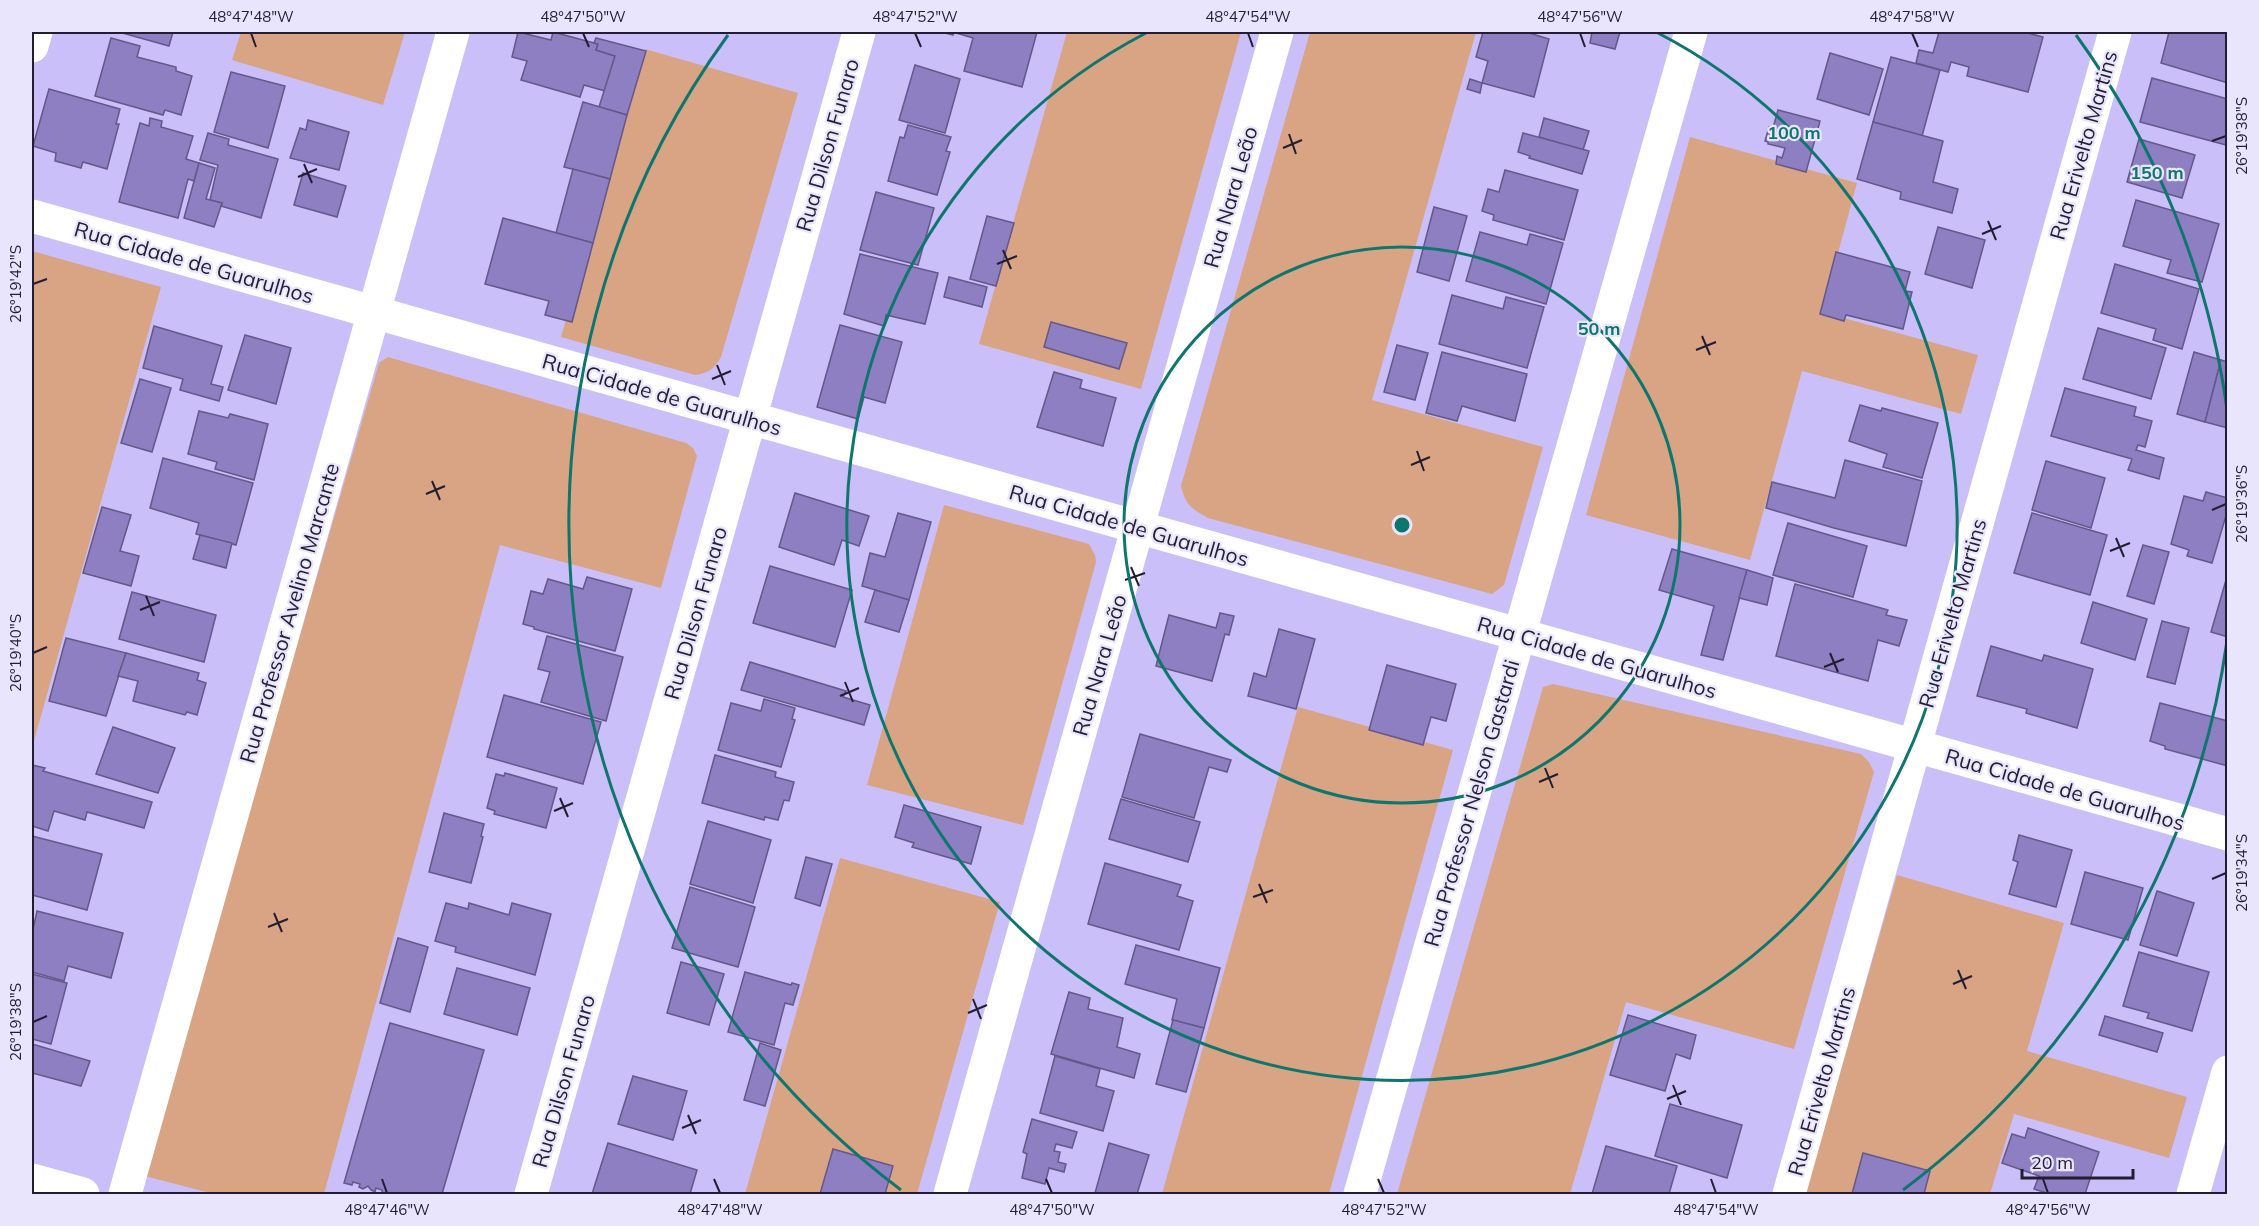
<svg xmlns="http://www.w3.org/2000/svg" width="2259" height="1226" font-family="Mulish,sans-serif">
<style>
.green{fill:#d8a483}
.building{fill:#8d7fc1;stroke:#63588a;stroke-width:1.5}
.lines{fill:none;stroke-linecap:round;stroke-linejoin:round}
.minor{stroke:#fff;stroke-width:33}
.ticks{fill:none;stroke:#221d32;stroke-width:2}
.ring{fill:none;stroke:#0f766e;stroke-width:3}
.labels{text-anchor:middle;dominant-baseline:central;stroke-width:4.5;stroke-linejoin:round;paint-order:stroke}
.street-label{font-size:21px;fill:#221d32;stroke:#e9e5fd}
.centre{fill:#0f766e;stroke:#e9e5fd;stroke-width:3}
.ring-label{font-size:18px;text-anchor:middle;font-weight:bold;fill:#0f766e;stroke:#e9e5fd;stroke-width:4.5;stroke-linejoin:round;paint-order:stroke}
.neatline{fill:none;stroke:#221d32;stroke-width:2}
.ticks-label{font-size:15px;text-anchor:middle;fill:#221d32}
</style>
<rect width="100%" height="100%" fill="#cabff8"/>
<g class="green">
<path d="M241 32H405L383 105 232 60Z"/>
<path d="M1067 32H1241L1141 389 979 344Z"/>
<path d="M1310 32H1476L1372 400 1543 447 1504 585 1492 594 1208 518C1191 508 1186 506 1181 486Z"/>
<path d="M645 49 798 93 721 357C714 369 709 373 695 375L561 337Z"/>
<path d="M1690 137 1857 183 1822 312 1978 355 1961 414 1802 371 1750 560 1586 515Z"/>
<path d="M32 251 161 287 32 748Z"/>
<path d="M388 357 686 443 693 448 697 456 661 588 500 545 324 1194H214L145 1176 144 1171 379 363Z"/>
<path d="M944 505 1089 544 1095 555 1096 562 1023 825 867 785Z"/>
<path d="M1553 684 1861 754 1869 762 1874 772 1794 1049 1626 1002 1570 1194H1397L1543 687Z"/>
<path d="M1298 707 1453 750 1329 1194H1162Z"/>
<path d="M840 858 1000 902 917 1194H745Z"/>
<path d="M1897 875 2064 923 2027 1051 2187 1097 2169 1158 2014 1114 1990 1194H1805Z"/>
</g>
<g class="building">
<path d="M119 32H173L169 46Z"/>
<path d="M518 32 551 40 553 32 598 44 596 50 615 56 605 91 584 85 580 97 521 80 527 61 512 57Z"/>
<path d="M941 32H1037L1022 87 964 71 973 38 953 32V35Z"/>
<path d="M1483 32H1526L1549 39 1534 97 1482 83 1488 61 1476 57Z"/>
<path d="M1592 32H1620L1615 49 1590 43Z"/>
<path d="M1939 32H2024L2043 37 2028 92 1967 76 1969 67 1951 62 1948 72 1916 63 1919 50 1933 53Z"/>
<path d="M2169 32H2228V83L2161 63Z"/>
<path d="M111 38 140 46 137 57 176 67V71L192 76 181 115 165 110 163 115 95 96Z"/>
<path d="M596 38 646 51 627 115 599 107 615 56 596 50 598 44 594 43Z"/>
<path d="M1830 53 1883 69 1869 115 1817 99Z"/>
<path d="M1891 57 1940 70 1922 136 1873 122Z"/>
<path d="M915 65 960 79 945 133 899 120Z"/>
<path d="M231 72 285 86 268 148 214 132Z"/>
<path d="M2152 78 2228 99 2226 145 2140 122Z"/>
<path d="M1470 79 1482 83 1480 93 1467 89Z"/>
<path d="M49 89 120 109 116 124H119L107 169 83 162 81 168 55 161 56 153 33 146Z"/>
<path d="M583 102 627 115 610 179 564 167Z"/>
<path d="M1778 110 1820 121 1806 172 1776 164 1777 156 1782 158 1785 148 1768 144V142L1765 141 1769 127 1773 128Z"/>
<path d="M150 118 162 121 161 127 193 136 186 159 199 163 194 181 188 179 178 218 119 202 140 123 149 126Z"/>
<path d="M1544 118 1589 131 1583 150 1539 137Z"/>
<path d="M308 120 349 132 339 170 290 158 300 128 306 130Z"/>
<path d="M1873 122 1943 141 1933 182 1958 189 1952 213 1900 199 1901 192 1857 179Z"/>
<path d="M908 125 951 137 946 151 950 152 937 195 888 181 900 137 904 138Z"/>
<path d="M208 133 229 139 228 145 278 159 261 218 221 206 222 203 210 200 218 165 200 160Z"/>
<path d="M1523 133 1589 151 1582 174 1529 158 1530 156 1518 152Z"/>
<path d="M2139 139 2195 155 2182 198 2127 182Z"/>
<path d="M199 163 215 168 206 199 222 203 214 227 184 218Z"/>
<path d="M573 169 610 179 593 243 556 233Z"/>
<path d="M1505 170 1578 190 1564 240 1493 220 1494 215 1482 211 1488 189 1499 192Z"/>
<path d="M303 173 346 186 337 217 294 205Z"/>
<path d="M876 192 934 208 918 265 860 250Z"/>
<path d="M2136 200 2219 224 2202 282 2167 273 2171 260 2123 246Z"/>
<path d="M1434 207 1467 216 1449 281 1417 272Z"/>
<path d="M987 216 1014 223 996 286 970 279Z"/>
<path d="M503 218 593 243 572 322 545 315 549 301 485 284Z"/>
<path d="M1938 227 1985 240 1972 288 1925 274Z"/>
<path d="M1480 232 1527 245 1530 234 1563 243 1546 304 1466 281Z"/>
<path d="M1836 252 1910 272 1905 291 1912 292 1903 329 1846 315 1844 321 1820 314Z"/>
<path d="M860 254 938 273 925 324 886 315 884 326 844 314Z"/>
<path d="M2115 264 2199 289 2182 349 2153 340 2156 329 2101 313Z"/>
<path d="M949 277 987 287 982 307 944 297Z"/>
<path d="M1452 295 1503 309 1506 297 1544 307 1527 368 1439 344Z"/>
<path d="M1051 322 1127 343 1119 369 1044 347Z"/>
<path d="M840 325 902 342 885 403 864 397 858 419 817 407Z"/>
<path d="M154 326 222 346 211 384 223 387 219 401 180 390 183 379 143 368Z"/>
<path d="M2098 328 2166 348 2151 399 2083 379Z"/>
<path d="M245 335 291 348 276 404 228 390Z"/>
<path d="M1397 345 1428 353 1415 400 1384 392Z"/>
<path d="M1442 352 1527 374 1515 421 1462 406 1457 421 1426 413Z"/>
<path d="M2194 352 2221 360 2205 422 2177 414Z"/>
<path d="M2221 360 2228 362V428L2205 422Z"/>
<path d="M1054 372 1082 380 1080 388 1116 398 1103 446 1037 427Z"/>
<path d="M140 379 171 388 152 452 121 443Z"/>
<path d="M2065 388 2136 407 2134 416 2152 421 2145 447 2138 445 2136 450 2164 458 2159 479 2128 470 2132 459 2051 436Z"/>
<path d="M1860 405 1881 411 1882 408 1938 423 1922 478 1883 467 1887 454 1849 441Z"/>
<path d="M199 411 228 418 230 414 268 424 254 480 215 469 217 462 188 454Z"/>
<path d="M163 458 253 483 236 545 196 534 199 523 150 508Z"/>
<path d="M1845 460 1922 481 1906 546 1834 528 1766 508 1772 482 1835 498Z"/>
<path d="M2046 461 2105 478 2091 528 2032 510Z"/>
<path d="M2206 492 2228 498V509L2212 563 2187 556 2189 550 2171 544 2184 496 2203 501Z"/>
<path d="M795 493 869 516 859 546 842 540 834 565 779 547Z"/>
<path d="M102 507 131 515 120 551 139 556 131 586 83 573Z"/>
<path d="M898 513 931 522 909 600 862 586 870 553 885 557Z"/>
<path d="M2032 513 2107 535 2090 595 2014 573Z"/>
<path d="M1788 523 1867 546 1853 597 1773 575Z"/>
<path d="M200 535 232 543 226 568 193 559Z"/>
<path d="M2143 545 2169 552 2154 604 2127 596Z"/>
<path d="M1672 549 1747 570 1723 660 1701 655 1714 606 1659 590Z"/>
<path d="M770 566 852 590 835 647 753 623Z"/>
<path d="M1747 570 1773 578 1767 605 1739 598Z"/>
<path d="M2228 573V637L2211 632Z"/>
<path d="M587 577 632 589 615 651 534 629V627L523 624 531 591 543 594 548 579 583 589Z"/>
<path d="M1795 584 1888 610 1886 615 1907 620 1899 646 1878 640 1868 681 1776 656Z"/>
<path d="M875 590 909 600 899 632 865 622Z"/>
<path d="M132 592 216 615 204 662 119 639Z"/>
<path d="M2093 602 2147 619 2135 660 2081 643Z"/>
<path d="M1220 613 1234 616 1229 635 1225 634 1212 681 1156 666 1169 615 1216 628Z"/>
<path d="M2162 621 2189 628 2175 684 2147 677Z"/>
<path d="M1279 629 1315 639 1296 709 1248 696 1254 673 1266 677Z"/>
<path d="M547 636 623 657 606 721 541 702 550 672 538 669Z"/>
<path d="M66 638 126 653 106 716 49 701Z"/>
<path d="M1991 646 2042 661 2044 655 2093 669 2077 728 2026 713 2027 709 1977 696Z"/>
<path d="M126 653 199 673 197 680 206 683 197 715 187 712 185 715 133 701 138 681 118 676Z"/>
<path d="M750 662 846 691 843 697 870 705 864 725 741 690Z"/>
<path d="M1387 665 1456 684 1446 721 1431 717 1423 745 1369 730Z"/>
<path d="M504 695 601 722 583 784 487 757Z"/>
<path d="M764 699 795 708 792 719 795 720 781 767 718 750 731 703 761 711Z"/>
<path d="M2160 703 2228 721V766L2165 749V746L2150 741Z"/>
<path d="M113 727 175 748 158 793 96 774Z"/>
<path d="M1140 734 1231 760 1227 772 1209 767 1194 818 1122 797Z"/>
<path d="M715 755 776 772 775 777 794 782 789 801 784 800 778 820 765 817 764 820 702 803Z"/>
<path d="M32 765 45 768 43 771 152 802 144 828 87 812 85 820 54 811 48 831 32 826Z"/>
<path d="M505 773 557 788 546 828 494 814 495 811 487 808 496 774 504 776Z"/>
<path d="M1121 799 1200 822 1188 862 1109 839Z"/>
<path d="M904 805 981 827 971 864 912 847 914 843 895 837Z"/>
<path d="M444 813 484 824 481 836 483 837 471 883 429 872Z"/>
<path d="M708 821 771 840 753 903 690 884Z"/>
<path d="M2019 835 2072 850 2056 907 2009 894 2018 862 2013 860Z"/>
<path d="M32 836 102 854 87 910 32 895Z"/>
<path d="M806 857 832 864 820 906 795 898Z"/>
<path d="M1105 863 1181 885 1177 896 1193 901 1179 950 1088 924Z"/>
<path d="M2085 872 2143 888 2128 940 2071 924Z"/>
<path d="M690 887 755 907 738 967 672 948Z"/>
<path d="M2157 891 2194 903 2177 956 2140 945Z"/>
<path d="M446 903 468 909 469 903 509 915 512 903 551 914 535 975 455 952 456 947 435 941Z"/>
<path d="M37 911 123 933 111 978 68 966 64 981 32 972V934Z"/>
<path d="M398 938 428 947 410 1012 380 1003Z"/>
<path d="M1136 945 1220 968 1204 1028 1172 1020 1177 999 1125 984Z"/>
<path d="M2139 952 2209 972 2192 1031 2147 1018 2149 1013 2123 1006Z"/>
<path d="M681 962 724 974 709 1025 667 1013Z"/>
<path d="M457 968 530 988 517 1035 444 1014Z"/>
<path d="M745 972 791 985 792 983 799 985 793 1005 785 1003 774 1045 728 1032Z"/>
<path d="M32 974 67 983 51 1044 32 1039Z"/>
<path d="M1069 992 1090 998 1088 1009 1123 1018 1117 1047 1140 1054 1134 1078 1051 1054Z"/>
<path d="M1628 1015 1696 1035 1690 1059 1676 1054 1665 1091 1610 1075Z"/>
<path d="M2105 1016 2163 1033 2157 1052 2099 1035Z"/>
<path d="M1173 1020 1204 1028 1186 1092 1156 1084Z"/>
<path d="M390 1023 484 1050 442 1194H382V1190L376 1188 375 1192 371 1190 368 1186 363 1189 359 1187 360 1184 353 1182 352 1185 344 1183Z"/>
<path d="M760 1043 781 1050 765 1106 744 1100Z"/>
<path d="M32 1044 90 1061 81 1086 32 1073Z"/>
<path d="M1055 1056 1100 1069 1096 1086 1114 1091 1103 1131 1040 1113Z"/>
<path d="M633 1076 687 1091 673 1140 618 1124Z"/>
<path d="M1670 1104 1742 1125 1727 1178 1655 1156Z"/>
<path d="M1032 1119 1077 1132 1072 1148 1056 1144 1054 1151 1060 1152 1058 1162 1066 1164 1064 1172 1049 1168 1045 1184 1022 1178 1027 1154 1023 1152Z"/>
<path d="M2028 1128 2099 1152 2085 1194H2050L2034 1189 2039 1176 2002 1163 2012 1134 2025 1138Z"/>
<path d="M608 1143 697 1170 690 1194H592Z"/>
<path d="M1109 1143 1149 1155 1137 1194 1095 1193Z"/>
<path d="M1606 1146 1677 1166 1669 1194H1592Z"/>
<path d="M833 1149 893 1166 885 1194H820Z"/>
<path d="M1863 1153 1930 1171 1924 1194H1852Z"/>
</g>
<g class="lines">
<g class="minor">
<path d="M32 46 36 32"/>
<path d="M32 216 2228 834"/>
<path d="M32 1180 83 1194"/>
<path d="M125 1194 453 32"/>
<path d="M531 1194 859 32"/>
<path d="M950 1194 1277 32"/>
<path d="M1360 1194 1691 32"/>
<path d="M1789 1194 2115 32"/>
<path d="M2193 1194 2228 1072"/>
</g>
</g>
<path class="ticks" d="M251 33 256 47M583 33 589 47M915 33 921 47M1248 33 1253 47M1580 33 1585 47M1912 33 1918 47M1289 134 1296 154M2212 141 2226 136M1283 148 1302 140M304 164 312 183M298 177 317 169M1988 221 1996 240M1982 234 2001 226M1003 250 1011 269M997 264 1017 256M33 284 47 279M1702 336 1710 355M1696 350 1716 342M717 365 725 385M712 379 731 371M1417 451 1424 471M1411 465 1430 457M432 481 440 500M426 494 445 486M2212 510 2226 504M2116 538 2124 557M2110 551 2130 543M1131 567 1139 586M1125 580 1145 573M146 596 154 616M140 610 160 602M33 653 47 647M1830 653 1838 672M1824 667 1844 659M845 682 853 702M840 696 859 688M1545 768 1553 788M1539 782 1558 774M560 798 568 817M554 811 573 803M2212 879 2226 873M1259 884 1267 903M1253 897 1273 890M274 913 282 932M268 927 288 919M1958 970 1966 989M1953 984 1972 976M973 999 981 1019M968 1013 987 1005M33 1022 47 1016M1673 1085 1681 1105M1667 1099 1686 1091M688 1115 696 1134M682 1128 701 1120M382 1179 387 1193M714 1179 720 1193M1046 1179 1052 1193M1378 1179 1384 1193M1711 1179 1716 1193M2043 1179 2048 1193"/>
<g class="ring">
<circle cx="1402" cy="525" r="278"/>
<path d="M1658 33A555 555 0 1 1 1146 33"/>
<path d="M2227 641A833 833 0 0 1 1903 1190M901 1190A833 833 0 0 1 728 35M2076 35A833 833 0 0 1 2227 409"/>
</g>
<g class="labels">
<g class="street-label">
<text transform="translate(827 145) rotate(-74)">Rua Dilson Funaro</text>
<text transform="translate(2083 145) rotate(-74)">Rua Erivelto Martins</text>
<text transform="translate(1230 197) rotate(-74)">Rua Nara Leão</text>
<text transform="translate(194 262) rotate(16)">Rua Cidade de Guarulhos</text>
<text transform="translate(662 394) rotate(16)">Rua Cidade de Guarulhos</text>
<text transform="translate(1129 525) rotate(16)">Rua Cidade de Guarulhos</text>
<text transform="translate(289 613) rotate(-74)">Rua Professor Avelino Marcante</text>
<text transform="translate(695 613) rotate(-74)">Rua Dilson Funaro</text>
<text transform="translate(1952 613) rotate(-74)">Rua Erivelto Martins</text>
<text transform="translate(1597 657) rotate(16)">Rua Cidade de Guarulhos</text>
<text transform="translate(1099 665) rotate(-74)">Rua Nara Leão</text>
<text transform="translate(2065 789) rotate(16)">Rua Cidade de Guarulhos</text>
<text transform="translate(1471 803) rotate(-74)">Rua Professor Nelson Gastardi</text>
<text transform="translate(563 1081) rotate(-74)">Rua Dilson Funaro</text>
<text transform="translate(1821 1081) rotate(-74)">Rua Erivelto Martins</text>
</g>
</g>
<circle cx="1402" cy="525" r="9" class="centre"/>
<g class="ring-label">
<text x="1794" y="139">100 m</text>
<text x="2157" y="179">150 m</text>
<text x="1599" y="335">50 m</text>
</g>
<rect width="2259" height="1226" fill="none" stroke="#e9e5fd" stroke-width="66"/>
<path d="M2022 1169v9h111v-9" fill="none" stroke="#221d32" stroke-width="3"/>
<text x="2031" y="1169" font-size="18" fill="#221d32" stroke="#e9e5fd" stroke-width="4.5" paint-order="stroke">20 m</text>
<rect x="33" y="33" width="2193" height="1160" class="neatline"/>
<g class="ticks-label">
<text x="251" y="22">48°47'48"W</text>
<text x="583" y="22">48°47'50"W</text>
<text x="915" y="22">48°47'52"W</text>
<text x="1248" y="22">48°47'54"W</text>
<text x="1580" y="22">48°47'56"W</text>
<text x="1912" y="22">48°47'58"W</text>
<text transform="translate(2242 136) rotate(-90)" y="5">26°19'38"S</text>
<text transform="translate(16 284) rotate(-90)" y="5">26°19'42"S</text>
<text transform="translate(2242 504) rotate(-90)" y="5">26°19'36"S</text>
<text transform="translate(16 653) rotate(-90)" y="5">26°19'40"S</text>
<text transform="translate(2242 873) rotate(-90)" y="5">26°19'34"S</text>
<text transform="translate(16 1022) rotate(-90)" y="5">26°19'38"S</text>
<text x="387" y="1215">48°47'46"W</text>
<text x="720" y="1215">48°47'48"W</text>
<text x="1052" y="1215">48°47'50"W</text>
<text x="1384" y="1215">48°47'52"W</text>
<text x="1716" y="1215">48°47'54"W</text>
<text x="2048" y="1215">48°47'56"W</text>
</g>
</svg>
